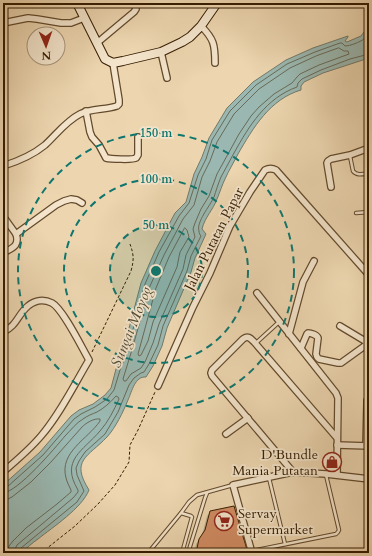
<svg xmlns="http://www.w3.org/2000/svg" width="372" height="556" font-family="Cardo,serif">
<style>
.water{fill:#9ab8b1;stroke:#727a6a}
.shadow{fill:#0003}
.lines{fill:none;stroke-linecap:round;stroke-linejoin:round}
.shore{stroke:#686a58;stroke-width:1}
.building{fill:#d18b62;stroke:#351c00}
.lane-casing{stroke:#634a2c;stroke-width:4.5}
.street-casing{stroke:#634a2c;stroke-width:8}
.secondary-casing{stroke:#351c00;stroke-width:10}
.path{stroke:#351c00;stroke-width:1;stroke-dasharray:3 2;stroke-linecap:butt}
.lane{stroke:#f3e4cb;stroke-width:2.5}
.street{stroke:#f3e4cb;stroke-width:5.5}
.secondary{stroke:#f3e4cb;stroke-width:8}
.ring{fill:none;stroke:#0f766e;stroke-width:2;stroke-dasharray:7 5}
.labels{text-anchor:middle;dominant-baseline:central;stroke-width:3.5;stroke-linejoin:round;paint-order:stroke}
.street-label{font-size:14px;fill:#351c00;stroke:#f3e4cb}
.poi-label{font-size:14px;fill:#351c00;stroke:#f3e4cb;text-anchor:end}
.water-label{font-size:15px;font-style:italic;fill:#534b35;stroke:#f3e4cb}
.centre{fill:#0f766e;stroke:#f3e4cb;stroke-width:2}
.ring-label{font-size:12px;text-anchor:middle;font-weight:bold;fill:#0f766e;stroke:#f3e4cb;stroke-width:3.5;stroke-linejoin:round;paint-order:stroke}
</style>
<rect width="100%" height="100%" fill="#ecd5af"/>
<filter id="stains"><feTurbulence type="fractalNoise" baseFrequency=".005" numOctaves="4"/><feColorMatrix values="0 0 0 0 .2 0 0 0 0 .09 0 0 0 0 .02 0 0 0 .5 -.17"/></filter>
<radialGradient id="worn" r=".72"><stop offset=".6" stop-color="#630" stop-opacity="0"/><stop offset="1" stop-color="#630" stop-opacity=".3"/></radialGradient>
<path class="water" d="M369 30V58L323 73 304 82 301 86V90C270 99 253 128 238 154 234 162 229 170 225 179 222 185 220 192 217 199 213 210 205 217 202 229L206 234 195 258 191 272 167 328 162 346 153 366 146 377C135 376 132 391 128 400 123 412 116 427 107 437 88 457 70 460 89 490 82 508 53 527 38 539 32 543 27 548 21 553H3V485L40 452 71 416 79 410 93 404 105 395 111 388 116 369 123 351 141 283 155 251 175 213 186 202 194 174 202 157 209 138 227 108 253 82 286 60 313 48 348 36V37L345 41 347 42 361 36 364 32Z"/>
<path class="shadow" d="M210 512 247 553H194L196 544 202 535 207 516Z"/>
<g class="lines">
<g class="shore">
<path d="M339 48 344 51H348L349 54 319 65 300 74 297 77 292 83 274 94 259 107 251 116 239 134 217 174 209 196 201 209 195 223 193 229 195 237 186 255 183 269 159 324 153 343 145 362 141 368 131 374 126 381H124L123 379 131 353 150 286 164 255 183 219 194 205 202 177 210 161 217 142 234 114 259 89 290 68 316 56Z"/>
<path d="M185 228 187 230 189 237 180 252 177 267 153 322 148 341 141 355 139 356 138 354 156 288 169 257 184 229Z"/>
<path d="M3 488 7 487 43 455 74 419 81 414 95 407 107 399 114 390 120 370 127 352 145 284 159 252 179 216 189 203 198 175 206 159 212 140 230 111 256 85 287 64 315 52 340 43H342L345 46C350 46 360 42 364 39 366 37 367 35 369 34"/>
<path d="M3 493C18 492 55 448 65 436 71 430 76 423 83 419 87 416 92 414 97 412 104 408 110 403 116 396L118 397 119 399C114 410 108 422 100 431 83 451 60 460 78 490V492L73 498 17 545 15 549 14 553"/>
<path d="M3 499H8L12 497 31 482 51 462 82 427C86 423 94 418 100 419V421C88 439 59 452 66 478 67 482 69 486 71 490V492L57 504 26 528 13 541 9 546 8 553"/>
<path d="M19 553 21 548 77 502 84 491 77 475 76 468 79 461 85 452 105 434 118 412 129 385 134 378 141 373 144 372 149 364 158 345 163 326 187 271 191 256 201 236C200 235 199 233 199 231 196 222 210 206 214 197 216 191 218 184 221 177 225 169 230 161 234 153 249 126 266 98 297 87L298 83 302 79 321 70 350 59 369 54"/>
</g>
</g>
<path class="building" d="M234 506 248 553H196L199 539 205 530 210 511Z"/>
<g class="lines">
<g class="lane-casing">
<g id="lane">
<path d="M350 156 353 171C357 176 363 174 369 173"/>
<path d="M356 213 369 212"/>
<path d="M256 343 279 322"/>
<path d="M269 478 285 544"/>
<path d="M181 513 189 502 197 495 233 485"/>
<path d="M252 551 336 534 338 532 339 530 326 475"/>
<path d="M148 553 181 513 191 516 192 517 182 553"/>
<path d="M188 553 205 498 207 493"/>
</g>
</g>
<g class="street-casing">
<g id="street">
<path d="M3 23 28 18 37 19 61 23H71L84 18"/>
<path d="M201 26C214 39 215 45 215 63"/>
<path d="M97 43 134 12 136 9 134 3"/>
<path d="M161 52 167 78"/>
<path d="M86 111 90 132 92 137 99 145 106 158C110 159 133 160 136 158 137 157 137 156 138 155V137"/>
<path d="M3 166C16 162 34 154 45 145 56 135 66 121 80 114 91 108 105 110 117 106L119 104V100L113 63"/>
<path d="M331 187 327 163 328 161 331 159 350 155 369 148"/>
<path d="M3 216 16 234C20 246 12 248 3 253"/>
<path d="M16 234 56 205 64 201 71 199 77 200 82 203"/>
<path d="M257 293 336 393 338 398 337 475"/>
<path d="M3 332C17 326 18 314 28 306 35 300 44 299 52 303 63 309 82 348 89 360 74 385 60 414 41 436 30 449 16 461 3 472"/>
<path d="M289 334 303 282 314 261"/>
<path d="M301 348 307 334 308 333C311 333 317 335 318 338L316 354 317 357 319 359 338 363H341L366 345V343L365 341 340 326"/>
<path d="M158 386 193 307 210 273 230 226 250 192 265 170C269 168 272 168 276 170L369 275"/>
<path d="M226 434 248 418"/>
<path d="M337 445 369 446"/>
<path d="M366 446 367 403V400L369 399"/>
<path d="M293 472 212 376 211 373 212 370 243 339C249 335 251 339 255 343L337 438"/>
<path d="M252 553 233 485 293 472 326 474 369 479"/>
</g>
</g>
<g class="secondary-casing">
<path id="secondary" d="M77 3 105 59 113 63 123 61 161 52 182 42 190 37 201 26 217 3"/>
</g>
<g class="path">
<path d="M92 352 131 271C134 260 134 255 130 244"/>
<path d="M41 553 75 526 98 504 115 485 129 462 130 445 138 430 155 392"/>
</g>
<use href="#lane" class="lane"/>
<use href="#street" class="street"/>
<use href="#secondary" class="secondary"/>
</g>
<circle cx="156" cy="271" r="46" fill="#0f766e" fill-opacity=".12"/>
<g class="ring">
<circle cx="156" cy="271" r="46"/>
<circle cx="156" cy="271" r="92"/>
<circle cx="156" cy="271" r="138"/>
</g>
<defs>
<g id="shop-ring" transform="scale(1)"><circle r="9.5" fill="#f3e4cb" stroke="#8f2418" stroke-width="1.5"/><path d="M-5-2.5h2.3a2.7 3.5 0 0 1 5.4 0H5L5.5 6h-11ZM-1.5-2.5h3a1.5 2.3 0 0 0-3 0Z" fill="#8f2418"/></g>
<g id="supermarket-ring" transform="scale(1)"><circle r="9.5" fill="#f3e4cb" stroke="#8f2418" stroke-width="1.5"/><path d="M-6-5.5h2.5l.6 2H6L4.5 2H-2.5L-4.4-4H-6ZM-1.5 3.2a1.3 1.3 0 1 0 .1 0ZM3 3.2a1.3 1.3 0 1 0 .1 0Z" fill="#8f2418"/></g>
</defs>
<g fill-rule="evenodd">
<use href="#shop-ring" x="332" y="462"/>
<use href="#supermarket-ring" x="224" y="521"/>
</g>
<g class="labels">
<g class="street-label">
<text transform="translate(214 239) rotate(-63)">Jalan Putatan Papar</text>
</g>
<g class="poi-label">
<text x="318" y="454">D'Bundle<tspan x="318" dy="16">Mania Putatan</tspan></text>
<text x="238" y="513" text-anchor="start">Servay<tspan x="238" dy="16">Supermarket</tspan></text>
</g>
<g class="water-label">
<text transform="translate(131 327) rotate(-68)">Sungai Moyog</text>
</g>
</g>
<circle cx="156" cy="271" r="6" class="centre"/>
<g class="ring-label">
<text x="156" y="137">150 m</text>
<text x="156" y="183">100 m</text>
<text x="156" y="229">50 m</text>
</g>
<rect width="372" height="556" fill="none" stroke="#ecd5af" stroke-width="16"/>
<rect x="4" y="4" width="364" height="548" fill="none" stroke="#351c00" stroke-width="2"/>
<rect x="8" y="8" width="356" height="540" fill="none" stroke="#351c00"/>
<g transform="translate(46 46) rotate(178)"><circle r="19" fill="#f3e4cb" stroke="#a7947a"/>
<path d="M0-3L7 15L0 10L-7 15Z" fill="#8f2418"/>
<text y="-6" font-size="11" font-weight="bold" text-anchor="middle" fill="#351c00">N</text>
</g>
<rect width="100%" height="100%" filter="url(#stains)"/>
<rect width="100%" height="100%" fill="url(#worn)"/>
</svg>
